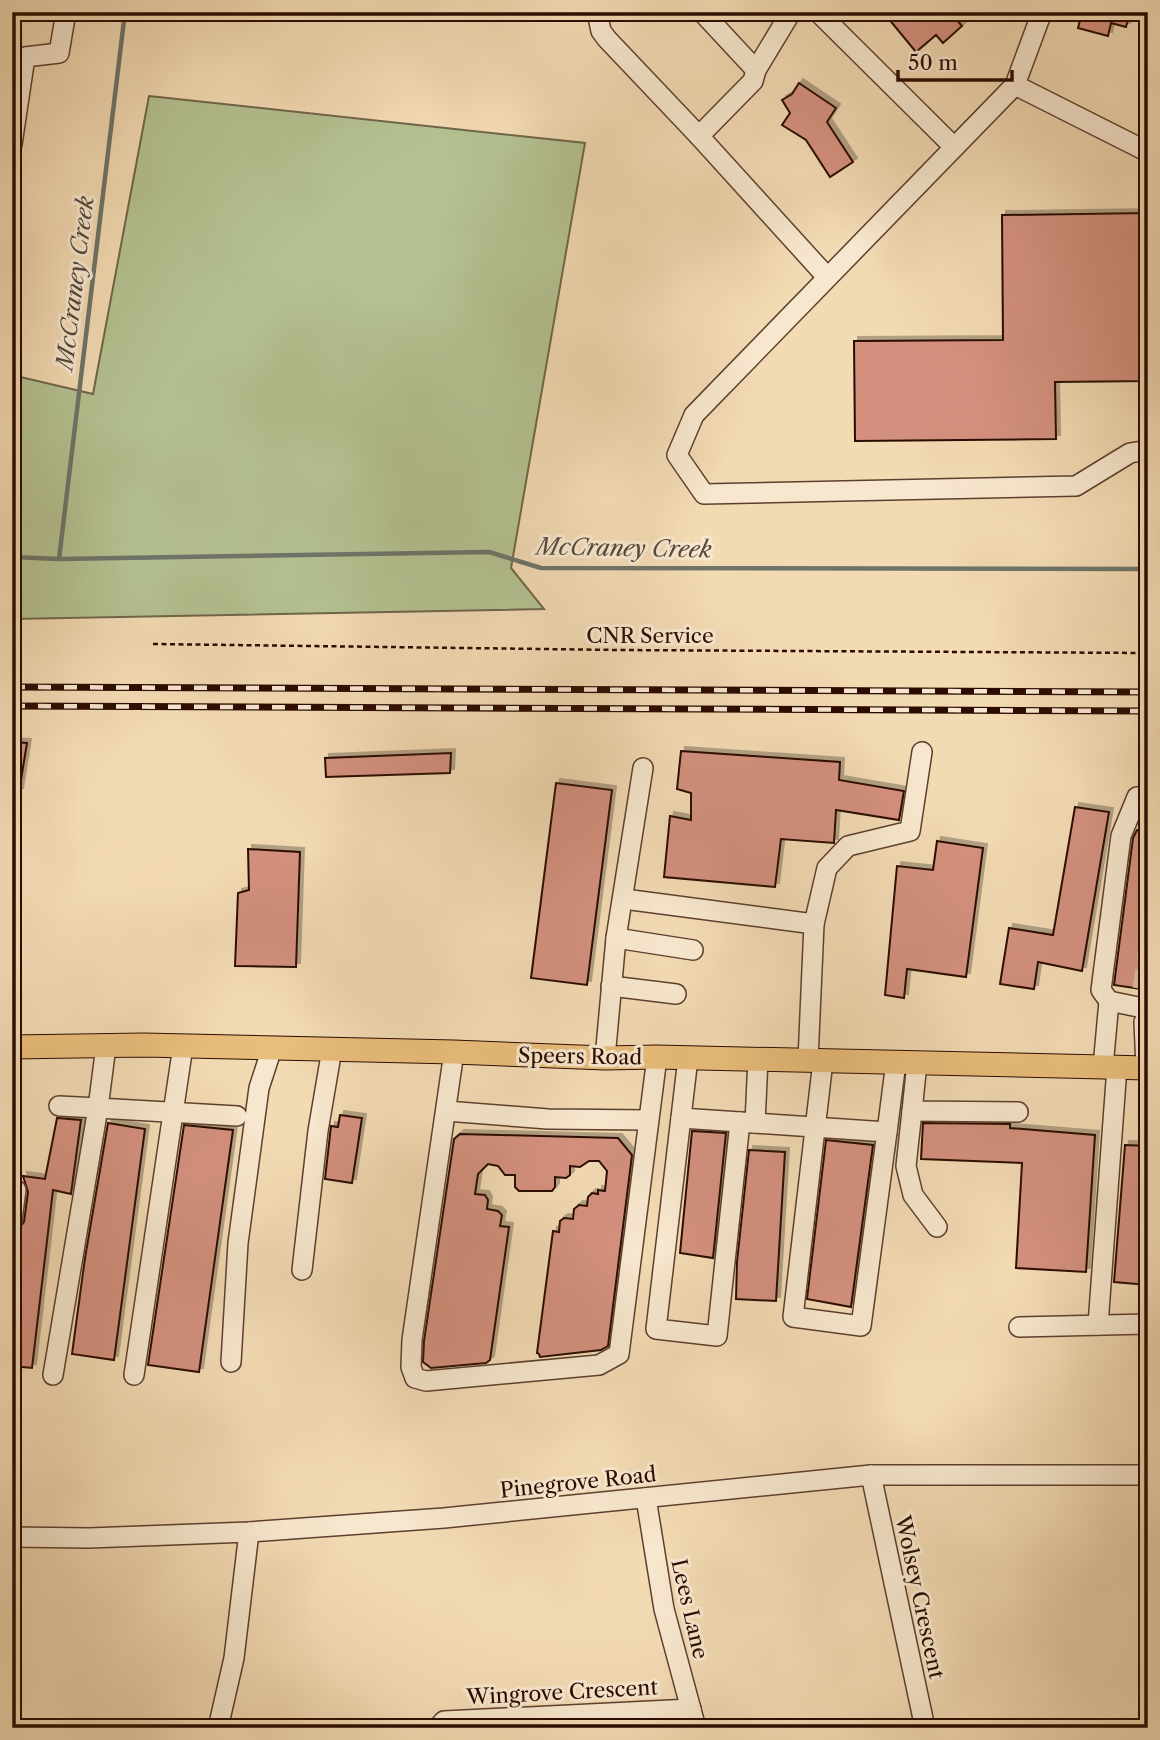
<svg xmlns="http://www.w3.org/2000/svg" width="1160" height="1740" font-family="'Libre Caslon Text',serif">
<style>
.green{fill:#b4c191;stroke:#706649;stroke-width:2}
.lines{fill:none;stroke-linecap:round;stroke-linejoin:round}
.stream{stroke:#6e7469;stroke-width:4.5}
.building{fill:#d3907e;stroke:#2b0b01;stroke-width:2;filter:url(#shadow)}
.minor-tunnel{stroke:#d4bb98;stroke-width:19;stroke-dasharray:19 10;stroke-linecap:butt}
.minor-casing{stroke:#5d3f2e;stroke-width:22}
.major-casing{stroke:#2b0b01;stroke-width:25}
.path{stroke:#2b0b01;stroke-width:2.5;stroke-dasharray:5 3.5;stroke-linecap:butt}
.minor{stroke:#f7e7ce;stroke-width:19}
.major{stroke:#e9bd7a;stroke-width:23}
.rail-casing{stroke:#2b0b01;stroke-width:7}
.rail{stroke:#f7e7ce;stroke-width:4.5;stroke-dasharray:13;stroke-linecap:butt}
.labels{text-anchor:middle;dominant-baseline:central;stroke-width:6;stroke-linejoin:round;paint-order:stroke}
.street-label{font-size:21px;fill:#2b0b01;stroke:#f7e7ce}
.water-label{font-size:23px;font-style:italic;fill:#52483e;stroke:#f7e7ce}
</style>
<defs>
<filter id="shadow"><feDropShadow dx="4" dy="-4" stdDeviation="0" flood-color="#0004"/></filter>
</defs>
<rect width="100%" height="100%" fill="#f2dab3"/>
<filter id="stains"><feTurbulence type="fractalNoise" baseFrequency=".00286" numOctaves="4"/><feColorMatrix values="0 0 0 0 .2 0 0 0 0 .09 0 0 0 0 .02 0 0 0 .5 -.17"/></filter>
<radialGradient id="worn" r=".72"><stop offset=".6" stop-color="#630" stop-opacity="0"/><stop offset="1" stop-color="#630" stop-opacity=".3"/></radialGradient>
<path class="green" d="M149 96 585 143 511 568 544 609 12 619V375L93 394Z"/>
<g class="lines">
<g class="stream">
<path d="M12 557 59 559 125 12"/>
<path d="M59 559 489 552 541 568 1148 569"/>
</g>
</g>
<g class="building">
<path d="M883 12H950L962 26 943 43 936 35 916 52Z"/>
<path d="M1082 12H1130L1126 27 1111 23 1108 36 1078 28Z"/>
<path d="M799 83 836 108 827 122 853 162 830 177 806 140 782 125 790 113 782 100 792 94Z"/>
<path d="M1148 213V381L1055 382 1056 439 855 441 854 341 1003 340 1002 215Z"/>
<path d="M12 742 27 743 19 792H12Z"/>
<path d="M681 751 840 762 839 780 904 791 899 820 836 810 834 843 781 839 775 887 664 877 670 816 691 820V793L677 789Z"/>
<path d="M451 753 450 773 326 777 325 758Z"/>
<path d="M556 783 612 790 587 985 531 978Z"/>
<path d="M1075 807 1109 812 1082 971 1038 962 1034 989 1000 984 1009 928 1053 935Z"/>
<path d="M1137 830 1148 831V990L1114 985 1133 838Z"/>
<path d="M937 841 983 848 966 977 907 969 904 998 885 995 897 866 933 870Z"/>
<path d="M248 849 300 852 296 967 235 966 238 893 249 890Z"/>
<path d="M340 1115 362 1118 352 1183 325 1179 331 1126 338 1127Z"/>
<path d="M57 1118 81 1120 71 1194 53 1190 32 1368 12 1366V1263L16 1231 24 1222 28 1192 23 1176 45 1179Z"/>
<path d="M108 1123 145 1129 114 1360 72 1354 85 1258Z"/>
<path d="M923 1123 1010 1124V1128L1095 1135 1086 1272 1016 1268 1022 1163 921 1159Z"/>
<path d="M184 1125 233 1130 199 1372 148 1365Z"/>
<path d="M692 1131 726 1133 713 1258 680 1253Z"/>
<path d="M460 1134 618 1138 632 1155 608 1346 601 1350 540 1357 539 1354 537 1353 553 1231 559 1232 560 1221 564 1218 573 1219 574 1209 579 1205 587 1206 588 1197 592 1193 598 1194V1190L605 1191 607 1171 599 1161H589L580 1167 570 1166V1175L566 1178 555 1177V1187L552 1191H519L515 1187V1175H505L498 1166 488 1164 478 1174 475 1194 485 1195 488 1200 487 1209 498 1211 502 1215 500 1226 509 1227 490 1360 486 1363 431 1368 423 1362 424 1341 454 1139Z"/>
<path d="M826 1140 873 1145 851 1307 807 1299Z"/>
<path d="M1125 1145 1148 1146V1285L1114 1282Z"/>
<path d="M749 1150 785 1152 776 1301 736 1299 737 1262Z"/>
</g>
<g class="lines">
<path class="minor-tunnel" d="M1142 989 1148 948"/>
<g class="minor-casing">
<g id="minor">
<path d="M597 12 601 31 607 39 699 136 827 277"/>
<path d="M702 12 756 70"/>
<path d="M818 12 954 147"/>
<path d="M1042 12 1015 85 1148 152"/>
<path d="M1015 85 694 415 677 455 704 494 1076 486 1130 453 1148 450"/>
<path d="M699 136 753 81 756 70 791 12"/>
<path d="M12 144 25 57 59 53 66 12"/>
<path d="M624 899 814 924 808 1060"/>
<path d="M814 924 827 868 848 846 910 831 922 752"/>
<path d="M616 938 693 950"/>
<path d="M611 986 676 994"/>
<path d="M1109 1001 1101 990 1121 836 1137 797 1148 799"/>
<path d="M106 1046 98 1108 237 1116"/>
<path d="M454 1052 412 1340 411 1367 415 1378 426 1381 599 1365 619 1354 657 1057"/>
<path d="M605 1058 616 938 643 768"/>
<path d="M688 1058 656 1329 717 1336 740 1122 887 1132 861 1326 793 1317 823 1061"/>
<path d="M917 1063 912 1111 1018 1112"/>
<path d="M1103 1067 1109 1001 1148 1009"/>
<path d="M1146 1068 1144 1022 1148 1015"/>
<path d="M446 1111 548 1119 648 1120"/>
<path d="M912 1111 906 1166 913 1195 937 1227"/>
<path d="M681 1118 740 1122"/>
<path d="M755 1123 758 1059"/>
<path d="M887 1132 896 1062"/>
<path d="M12 1189 16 1190 12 1220"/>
<path d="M302 1270 318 1131 332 1049"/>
<path d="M1098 1325 1117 1067"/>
<path d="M1019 1327 1148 1324"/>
<path d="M231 1362 238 1243 259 1088 272 1048"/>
<path d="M53 1375 98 1108 59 1106"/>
<path d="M134 1375 183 1046"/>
<path d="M871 1475 925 1728"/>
<path d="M646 1498 664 1609 696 1728"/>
<path d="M12 1537 89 1538 249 1532 444 1518 871 1475H1148"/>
<path d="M218 1728 234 1658 249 1532"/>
<path d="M438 1728 444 1721 691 1709"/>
<path d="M1147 1728 1148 1723"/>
</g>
</g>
<g class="major-casing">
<path id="major" d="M12 1047 144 1045 454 1052 605 1058 657 1057 1148 1068"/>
</g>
<path class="path" d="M153 644 620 650 1148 653"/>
<use href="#minor" class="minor"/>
<use href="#major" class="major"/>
<g class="rail-casing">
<g id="rail">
<path d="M12 687 1148 692"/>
<path d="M12 706 1148 711"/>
</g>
</g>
<use href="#rail" class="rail"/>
</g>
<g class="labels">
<g class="street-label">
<text x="650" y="635">CNR Service</text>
<text transform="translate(580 1056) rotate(1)">Speers Road</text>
<text transform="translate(578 1482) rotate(-6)">Pinegrove Road</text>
<text transform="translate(920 1597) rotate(78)">Wolsey Crescent</text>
<text transform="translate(690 1609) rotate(77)">Lees Lane</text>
<text transform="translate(562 1692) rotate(-3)">Wingrove Crescent</text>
</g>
<g class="water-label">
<text transform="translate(75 283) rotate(-83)">McCraney Creek</text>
<text transform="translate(624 548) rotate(1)">McCraney Creek</text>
</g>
</g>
<rect width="1160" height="1740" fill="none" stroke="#f2dab3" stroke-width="42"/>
<rect x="14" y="14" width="1132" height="1712" fill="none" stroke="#2b0b01" stroke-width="3.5"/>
<rect x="21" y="21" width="1118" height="1698" fill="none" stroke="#2b0b01" stroke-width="2"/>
<path d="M898 70v10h114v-10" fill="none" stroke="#2b0b01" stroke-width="3.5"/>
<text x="908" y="70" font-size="21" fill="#2b0b01" stroke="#f7e7ce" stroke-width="5" paint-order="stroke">50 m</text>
<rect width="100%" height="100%" filter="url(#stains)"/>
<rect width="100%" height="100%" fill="url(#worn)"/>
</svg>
